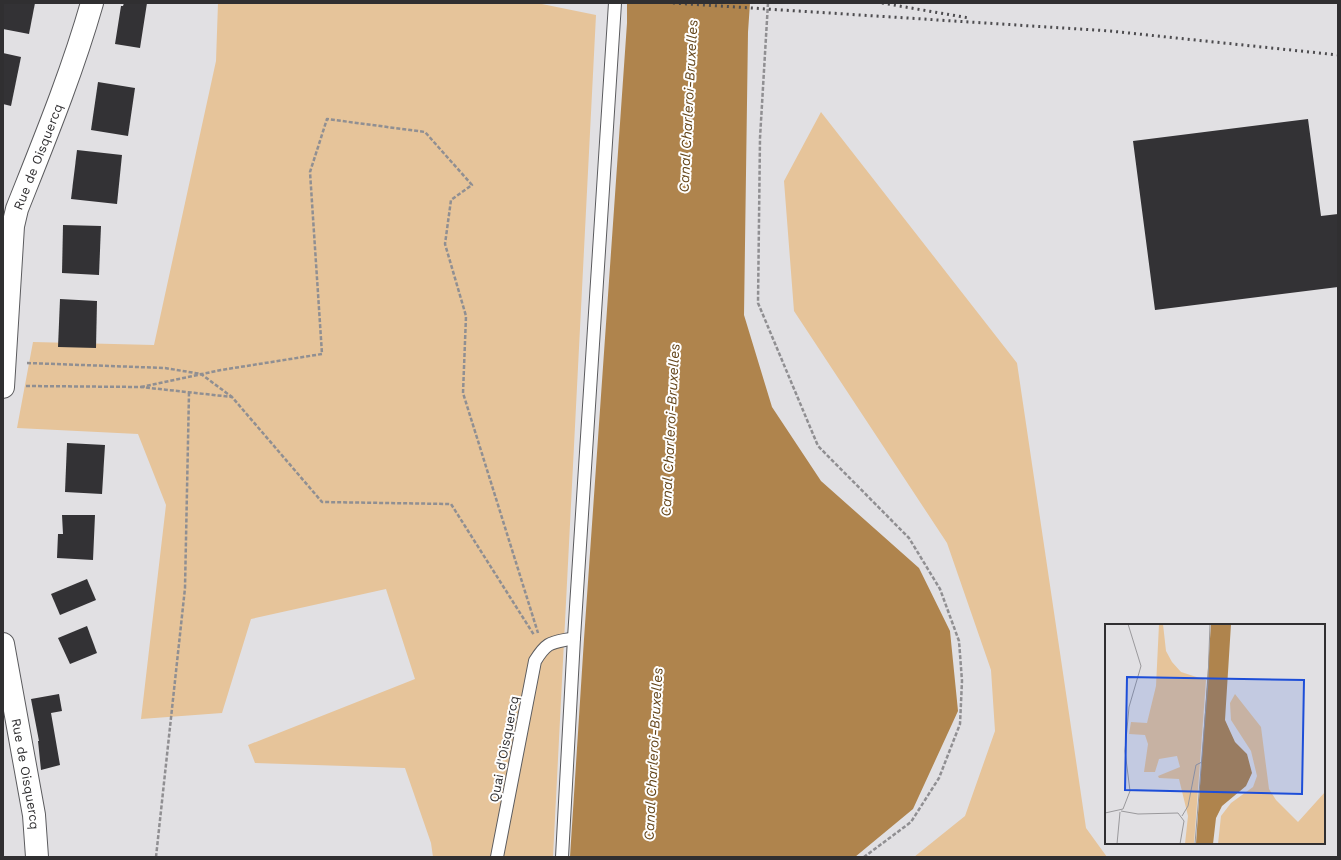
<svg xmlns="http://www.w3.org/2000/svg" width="1341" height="860" font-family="'Work Sans',sans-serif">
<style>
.green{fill:#e6c49a}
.water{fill:#af844d}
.building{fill:#333235}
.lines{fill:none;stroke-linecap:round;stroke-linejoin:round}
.service-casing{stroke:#5b5b5e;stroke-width:14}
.minor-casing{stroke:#5b5b5e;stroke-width:24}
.path{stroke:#908f92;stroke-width:2.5;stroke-dasharray:4 2;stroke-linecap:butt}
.service{stroke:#fff;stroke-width:12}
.minor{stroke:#fff;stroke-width:22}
.rail{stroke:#4d4c4f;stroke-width:3;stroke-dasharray:2 4;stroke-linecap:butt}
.labels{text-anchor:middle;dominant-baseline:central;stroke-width:4;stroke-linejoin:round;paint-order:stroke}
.street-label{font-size:13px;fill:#302f31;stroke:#fff}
.water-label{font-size:14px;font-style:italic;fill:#64451a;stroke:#fff}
.inset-road{fill:none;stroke:#9a999c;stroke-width:1}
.view{fill:#1d4ed8;fill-opacity:0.15;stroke:#1d4ed8;stroke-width:2}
.inset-edge{fill:none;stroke:#302f31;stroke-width:2}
</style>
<rect width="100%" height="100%" fill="#e1e0e3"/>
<g class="green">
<path d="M218 3H537L596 15 553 857H433L431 843 405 768 255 763 248 745 415 679 386 589 251 619 222 713 141 719 166 505 138 434 17 428 33 342 154 345 216 61Z"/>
<path d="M821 112 1017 363 1086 828 1107 857H914L965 816 995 731 991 670 947 543 794 311 784 181Z"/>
</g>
<path class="water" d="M627 3H750L748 32 744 315 772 407 821 481 919 568 950 631 958 711 913 809 855 857H570L584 639 627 23Z"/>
<g class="building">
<path d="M3 3H35L29 34 3 29Z"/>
<path d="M124 3H147L140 48 115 44 121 6H123Z"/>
<path d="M3 53 21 57 11 106 3 104Z"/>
<path d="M98 82 135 88 128 136 91 130Z"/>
<path d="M1308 119 1321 216 1338 214V287L1155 310 1133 141Z"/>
<path d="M77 150 122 155 117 204 71 199Z"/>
<path d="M63 225 101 226 99 275 62 273Z"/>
<path d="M60 299 97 301 96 348 58 347Z"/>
<path d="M67 443 105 445 102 494 65 492Z"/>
<path d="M62 515H95L93 560 57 558 58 534H63Z"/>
<path d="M87 579 96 600 60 615 51 594Z"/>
<path d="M87 626 97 653 70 664 58 638Z"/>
<path d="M59 694 62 711 51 713 60 765 41 770 38 741H39L31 699Z"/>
</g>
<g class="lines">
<g class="service-casing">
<g id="service">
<path d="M497 857 535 661C548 640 552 643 574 638"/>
<path d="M562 857 574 638 615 3"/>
</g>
</g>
<g class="minor-casing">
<g id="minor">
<path id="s1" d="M3 387 13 226 17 209C44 141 72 73 92 3"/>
<path id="s2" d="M3 644 34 815 37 857"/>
</g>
</g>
<g class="path">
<path d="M768 3 760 138 758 303 818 446 909 538 940 589 959 641 962 681 960 724 939 778 911 822 864 857"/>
<path d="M27 363 165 368 201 374 232 397"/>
<path d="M26 386 141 387 232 397 322 502 451 504 534 635"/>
<path d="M141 387 221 370 322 354 310 172 327 119 425 132 472 185 451 200 445 244 466 316 463 393 538 633"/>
<path d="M156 857 185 588 189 393"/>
</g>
<use href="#service" class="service"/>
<use href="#minor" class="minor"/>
<g class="rail">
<path d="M673 3 1110 31 1338 55"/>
<path d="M882 3 969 18"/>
</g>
</g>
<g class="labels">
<g class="street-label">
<text stroke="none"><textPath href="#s1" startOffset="235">Rue de Oisquercq</textPath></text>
<text transform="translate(504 749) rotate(-79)">Quai d'Oisquercq</text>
<text stroke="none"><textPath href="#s2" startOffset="132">Rue de Oisquercq</textPath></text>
</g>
<g class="water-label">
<text transform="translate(688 106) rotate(-87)">Canal Charleroi-Bruxelles</text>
<text transform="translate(670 430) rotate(-87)">Canal Charleroi-Bruxelles</text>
<text transform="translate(653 754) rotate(-87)">Canal Charleroi-Bruxelles</text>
</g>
</g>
<g transform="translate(1105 624)">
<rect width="220" height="220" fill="#e1e0e3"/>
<path d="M54 0H58L61 27 67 38 76 48 101 56 89 220H80L83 192 74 155 54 154 53 152 75 143 72 132 54 135 50 148H39L43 120 40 111 24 110 26 98 42 99 51 62ZM130 70 156 103 164 165 171 176 193 198 220 168V220H113L116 192 126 179 148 163 152 152 146 127 126 96 125 79Z" fill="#e6c49a"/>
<path d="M106 0H126L120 96 130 118 142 130 147 149 141 162 117 182 111 194 108 220H91Z" fill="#af844d"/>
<path class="inset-road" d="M16 187 33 190 73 189 79 197 75 220M0 189 18 185 25 167 20 127 24 83 36 42 23 0M77 192 83 182 91 141 97 138M12 220 15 188M90 220 103 57 105 0"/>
<path class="view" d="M22 53 199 56 197 170 20 166Z"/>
<rect width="220" height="220" class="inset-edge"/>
</g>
<rect width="1341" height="860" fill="none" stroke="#302f31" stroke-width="8"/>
</svg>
